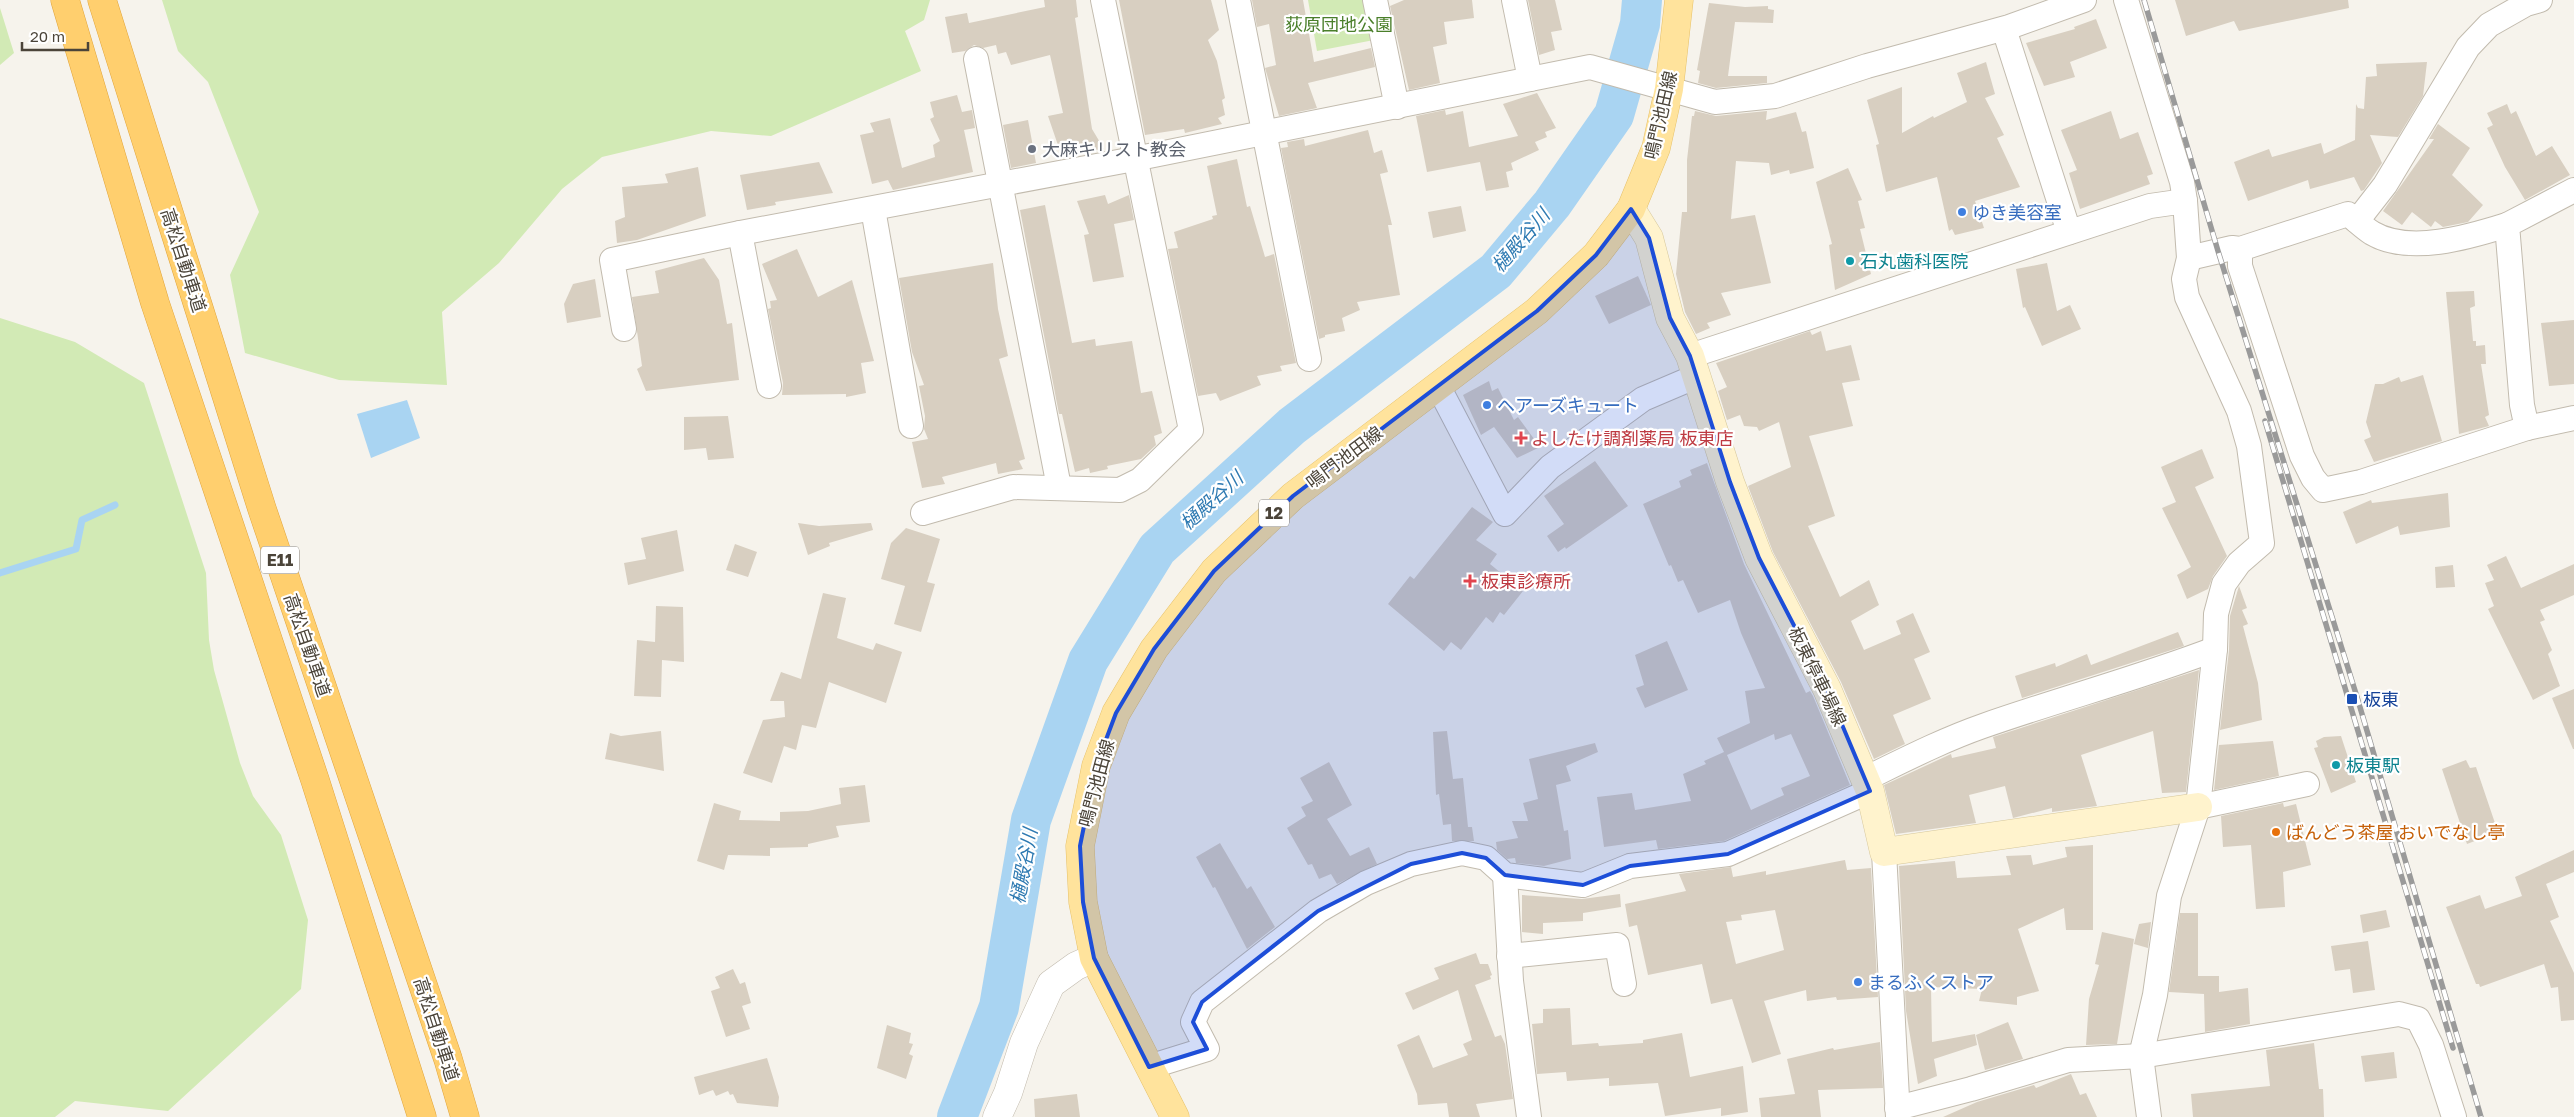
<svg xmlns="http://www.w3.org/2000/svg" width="2574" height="1117" font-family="'Golos Text','Noto Sans JP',sans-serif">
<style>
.green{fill:#d2eab5}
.water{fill:#a9d4f2}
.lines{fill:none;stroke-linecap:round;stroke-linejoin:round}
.stream{stroke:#a9d4f2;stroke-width:7}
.river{stroke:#a9d4f2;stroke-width:40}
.building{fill:#d8cfc1;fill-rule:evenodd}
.minor-casing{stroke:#c2bbae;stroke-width:26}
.tertiary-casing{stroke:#c2bbae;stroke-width:29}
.secondary-casing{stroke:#d6c79b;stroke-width:29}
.primary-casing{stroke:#e6c16a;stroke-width:29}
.motorway-casing{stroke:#e0a43c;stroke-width:29}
.minor{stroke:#fff;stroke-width:24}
.tertiary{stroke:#fff;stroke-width:28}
.secondary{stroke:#fff3cd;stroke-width:28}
.primary{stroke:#ffe39c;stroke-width:28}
.motorway{stroke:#ffcf6e;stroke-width:28}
.rail-casing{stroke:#9a9a9a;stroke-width:5.5}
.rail{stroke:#fff;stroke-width:4;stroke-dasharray:11;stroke-linecap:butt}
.marked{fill:#1d4ed8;fill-opacity:0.2;stroke:#1d4ed8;stroke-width:4;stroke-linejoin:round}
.worship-dot{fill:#6b7280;stroke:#fff;stroke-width:2}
.shop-dot{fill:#3f7fe0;stroke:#fff;stroke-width:2}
.culture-dot{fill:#0f9aa8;stroke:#fff;stroke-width:2}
.health-dot{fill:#e0444e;stroke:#fff;stroke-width:2}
.transit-dot{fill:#1a4fb4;stroke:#fff;stroke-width:2}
.food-dot{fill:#e8710a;stroke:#fff;stroke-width:2}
.labels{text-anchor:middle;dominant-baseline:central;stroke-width:4.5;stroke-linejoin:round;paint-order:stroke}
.shield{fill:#fff;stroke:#817c74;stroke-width:1}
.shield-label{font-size:16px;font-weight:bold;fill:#4b4439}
.park-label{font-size:18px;fill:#4a7f2a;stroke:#fff}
.street-label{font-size:18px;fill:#4b4439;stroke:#fff}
.worship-label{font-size:18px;fill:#5b616d;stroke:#fff;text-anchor:start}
.shop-label{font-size:18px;fill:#366cbe;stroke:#fff;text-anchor:start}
.culture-label{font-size:18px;fill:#0d838f;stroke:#fff;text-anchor:start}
.health-label{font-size:18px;fill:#be3a42;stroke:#fff;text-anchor:start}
.transit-label{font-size:18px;fill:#164399;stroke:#fff;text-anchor:start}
.food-label{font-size:18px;fill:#c56008;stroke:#fff;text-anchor:start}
.water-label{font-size:19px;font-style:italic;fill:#2e7ab2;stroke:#fff}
</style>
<rect width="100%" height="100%" fill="#f6f3ec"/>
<g class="green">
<path d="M162 0H930L924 20 905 31 921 71 771 136 711 131 602 157 562 189 499 263 442 312 447 385 339 380 245 353 230 275 259 212 208 82 178 51Z"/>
<path d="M1308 0H1367L1374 40 1317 51Z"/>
<path d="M0 8 14 53 0 65Z"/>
<path d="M0 318 75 342 144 383 206 573 209 640 214 670 240 763 253 796 281 835 308 920 301 989 168 1111 75 1101 55 1117H0Z"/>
</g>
<path class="water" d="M407 400 420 438 371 458 357 414Z"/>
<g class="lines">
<path class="stream" d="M0 573 76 549 82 520 115 505"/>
<path class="river" d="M957 1117 999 1007 1031 820 1088 661 1157 549 1292 426 1496 271 1552 204 1614 115 1640 24 1642 0"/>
</g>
<g class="building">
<path d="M1044 0H1076L1078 17 1075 18 1092 129 1104 149 1061 154 1048 116 1063 113 1050 55 1011 65 1006 52 998 54 996 45 983 48 974 45 965 51 952 53 945 17 967 13 969 23 1045 7Z"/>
<path d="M1119 0H1211L1219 30 1208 40 1217 61 1225 98 1222 100 1225 115 1218 118 1222 124 1185 133 1184 129 1145 135Z"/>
<path d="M1252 0H1303L1314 62 1371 48 1375 67 1308 83 1317 108 1279 116 1265 68 1276 65 1269 24 1257 27Z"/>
<path d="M1404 0H1472L1474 18 1444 22 1447 44 1433 47 1440 83 1409 90 1390 6Z"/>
<path d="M1528 0H1555L1562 30 1551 32 1555 50 1539 55Z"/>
<path d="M2175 0H2348L2349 8 2239 31 2234 21 2186 36Z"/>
<path d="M1709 3 1745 7 1768 6V9L1774 10 1773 23 1735 22 1728 76H1767V83L1716 88 1698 83 1700 71 1697 70Z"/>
<path d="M2096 19 2107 48 2070 62 2075 77 2044 86 2026 43 2075 29 2074 27Z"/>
<path d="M1986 62 1995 94 1985 98 2004 135 1997 138 2020 187 1975 201 1984 228 1955 235 1952 229 1949 231 1937 177 1886 192 1876 145 1879 144 1867 100 1902 87V133L1933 116 1934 118 1967 102 1957 73Z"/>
<path d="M2427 62 2423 96 2398 137 2370 135 2382 163 2364 190 2361 191 2354 177 2310 189 2308 180 2248 201 2234 162 2269 149 2272 157 2321 143 2324 154 2355 140 2356 104 2358 108 2364 109 2366 77 2377 76 2376 64Z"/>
<path d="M1537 93 1556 128 1545 132 1547 137 1535 142 1539 150 1511 163 1513 170 1506 172 1509 187 1486 191 1480 162 1427 172 1416 116 1445 110 1446 115 1463 111 1469 147 1518 136 1503 104Z"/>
<path d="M957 95 962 112 972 110 975 128 964 130 973 172 893 190 888 180 872 184 860 135 874 132 870 123 890 118 902 168 935 157 933 145 940 141 930 119 934 117 930 102Z"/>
<path d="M2507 104 2511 114 2516 111 2536 156 2552 146 2570 175 2525 200 2505 167 2487 128 2493 125 2487 113Z"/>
<path d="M1695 111 1716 116 1767 111 1766 120 1796 112 1802 132 1806 131 1814 168 1790 174 1789 170 1771 175 1769 163 1736 161 1731 219 1755 215 1771 283 1721 293 1731 315 1707 323 1710 328 1696 334 1685 312 1676 274 1682 212H1687V160L1692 116H1694Z"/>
<path d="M2111 111 2120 139 2138 132 2153 174 2147 176 2150 184 2080 209 2069 173 2077 170 2061 130Z"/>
<path d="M1028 120 1036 163 1011 168 1003 125Z"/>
<path d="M2438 124 2470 148 2452 175 2483 205 2468 222 2443 227 2435 221 2431 227 2412 212 2402 225 2383 211 2434 139H2429Z"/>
<path d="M1368 130 1374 153 1382 150 1388 172 1380 174 1392 225H1388L1400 295 1357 302 1360 310 1342 318 1345 331 1325 335V337L1319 339 1281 148 1288 147 1287 142 1304 139 1305 146Z"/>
<path d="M1237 159 1247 207 1250 206 1265 257 1274 254 1296 363 1280 366 1282 371 1257 376 1261 385 1220 401 1216 393 1198 396 1168 249 1178 248 1174 232 1213 219 1212 216 1217 215 1207 166Z"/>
<path d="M819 162 833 193 775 202 776 205 747 210 740 175Z"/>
<path d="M698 167 706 216 637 240 617 243 615 221 625 217 622 187 668 183 665 174Z"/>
<path d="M1848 168 1862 200 1858 201 1865 228 1860 229 1871 274 1835 290 1829 245 1832 244 1816 182Z"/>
<path d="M1105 195 1108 204 1129 195 1134 220 1114 224 1124 277 1093 282 1084 235 1089 234 1077 201Z"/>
<path d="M1045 205 1072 343 1095 339 1096 346 1132 341 1141 393 1152 391 1162 433 1154 436 1156 445 1141 459 1107 466 1108 469 1090 473 1089 468 1075 472 1062 414H1059L1020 210Z"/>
<path d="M1461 206 1466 231 1433 238 1428 212Z"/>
<path d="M797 249 818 297 852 280 874 361 861 363 866 393 846 397V394L782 395 783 383 768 309 771 308 770 301 777 300 762 264Z"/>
<path d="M704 258 719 280 727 324 732 323 739 380 646 391 637 369 642 366 632 297 659 293 655 271Z"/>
<path d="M993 263 998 309 1008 356 999 359 1025 459 1019 461 1023 469 998 474 996 463 942 477 945 484 922 488 912 442 928 439 924 429 925 416 919 386 924 385 912 352 899 278Z"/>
<path d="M2047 263 2057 311 2070 305 2081 329 2042 346 2025 307 2023 308 2016 269Z"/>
<path d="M1638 276 1651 305 1609 324 1595 296Z"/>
<path d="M595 279 601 317 567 323 564 304 573 284Z"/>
<path d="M2474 291 2475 306 2470 308 2473 341H2476V346L2485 345 2486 364H2481L2489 415 2485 417 2489 426 2459 434 2446 292Z"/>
<path d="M2574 320V384L2549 386 2541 323Z"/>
<path d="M1810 331 1812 335 1821 331 1826 351 1851 345 1860 380 1842 383 1853 426 1809 436 1835 516 1808 526 1840 597 1869 580 1879 605 1851 621 1864 650 1901 634 1896 621 1913 613 1930 652 1914 659 1931 699 1893 715 1905 744 1874 759 1841 682 1773 552 1748 486 1791 467 1779 422 1759 431 1757 427 1744 426 1740 415 1727 420 1718 391 1727 387 1716 363Z"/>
<path d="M2423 375 2442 441 2374 462 2364 440 2371 437 2366 422 2375 384H2383L2399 377 2401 382Z"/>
<path d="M1489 381 1492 391 1498 388 1514 420 1518 417 1540 447 1517 458 1494 427 1481 435 1463 395Z"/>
<path d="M728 416 734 458 708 460 706 448 684 450V417Z"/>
<path d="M2202 449 2214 478 2195 487 2227 556 2213 576 2208 589 2187 599 2177 575 2191 567 2162 508 2176 502 2161 467Z"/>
<path d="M1595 461 1628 506 1566 549 1565 547 1558 552 1547 536 1564 524 1544 496Z"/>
<path d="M1707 463 1744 564 1806 693 1810 691 1813 696 1850 785 1724 841 1658 849 1656 840 1604 847 1597 797 1632 793 1635 810 1691 801 1683 774 1706 764 1704 761 1724 752 1717 738 1750 723 1745 691 1765 688 1741 633 1730 600 1698 613 1683 580 1678 582 1671 565 1669 566 1643 504 1681 487 1679 481 1692 475 1690 470ZM1774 734 1775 740 1791 734 1810 776 1781 788 1784 795 1751 810 1727 755Z"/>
<path d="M2448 493 2450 527 2400 535 2398 526 2356 544 2343 512 2371 500 2372 503Z"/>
<path d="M1472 507 1493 522 1476 540 1497 554 1490 564 1523 591 1504 615 1500 612 1493 623 1486 617 1461 650 1451 642 1444 651 1388 604 1410 576 1414 579Z"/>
<path d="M798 523 819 526 871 523 873 530 829 543 830 546 808 555Z"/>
<path d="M906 528 940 539 927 582 935 584 921 632 894 624 905 586 881 579 891 543Z"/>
<path d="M677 530 684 571 628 585 624 563 646 559 641 538Z"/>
<path d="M735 544 757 552 748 577 726 570Z"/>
<path d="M2506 556 2521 588 2574 564V595L2540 610 2545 620 2540 622 2552 650 2548 654 2560 686 2533 700 2488 609 2494 606 2485 583 2494 580 2487 565Z"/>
<path d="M2453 565 2455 587 2436 588 2435 567Z"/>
<path d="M2239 586 2247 608 2242 610 2248 624 2243 626 2258 683 2262 720 2220 730 2229 650 2230 616Z"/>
<path d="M823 593 846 598 837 638 873 650 876 643 902 652 886 703 829 682 816 728 802 725 796 750 784 746 772 783 743 773 763 720 785 717 784 701H770L781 672 801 679Z"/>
<path d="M656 606 683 607 684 662 662 660 661 697 634 696 637 640 655 642Z"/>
<path d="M2178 632 2184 646 2022 698 2015 676 2055 663 2056 667 2087 654 2091 665Z"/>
<path d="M1667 641 1688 690 1645 708 1636 688 1644 685 1635 655Z"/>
<path d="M2199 670 2186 792 2162 793 2153 731 2081 755 2097 806 2052 812V808L2013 818 2005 786 1969 795 1976 823 1896 834 1884 785 1951 754 1952 758 1996 748 1993 737Z"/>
<path d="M2574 689V749H2573L2552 698Z"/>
<path d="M661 731 664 771 605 759 610 733 621 736Z"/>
<path d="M1447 731 1453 779 1463 778 1468 827H1472L1474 841H1452L1451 824 1443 825 1439 794 1436 795 1433 732Z"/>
<path d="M2341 736 2356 782 2331 793 2314 748 2318 747 2316 741 2324 737Z"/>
<path d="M2273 741 2279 776 2214 790 2219 745Z"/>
<path d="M1595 743 1598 752 1566 766 1571 781 1556 785 1564 831 1568 830 1571 859 1544 866 1516 863 1515 858 1507 859 1497 850 1496 842 1518 838 1512 821H1528L1523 803 1538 799 1529 759Z"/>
<path d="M2466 760 2470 768 2476 767 2498 832 2467 844 2442 769Z"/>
<path d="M1329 762 1352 805 1327 819 1350 856 1369 847 1377 864 1337 884 1331 874 1319 879 1312 864 1308 865 1287 828 1306 816 1301 807 1313 801 1300 778Z"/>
<path d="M865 785 870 822 836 826 839 837 808 844V847L770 848V856L728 855 724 870 697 861 714 803 741 811 739 820 780 821V812L808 811 841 804 839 788Z"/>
<path d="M2283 803 2284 807 2296 804 2311 865 2283 872 2285 907 2256 909 2251 845 2223 847 2221 816Z"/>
<path d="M1220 843 1247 889 1251 886 1275 927 1247 949 1215 887 1213 888 1196 857Z"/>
<path d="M2093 845V930H2066L2064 908 2018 929 2039 991 2017 997V1005L1979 1001 1982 989 1931 987 1932 1042 1975 1034 1977 1045 1934 1059 1937 1076 1918 1084 1906 1011 1899 866 1955 861 1957 878 2011 875 2006 856 2031 855 2033 865 2067 857 2065 847Z"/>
<path d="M2574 850V872L2546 884 2559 917 2550 921 2574 973V1020L2561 1021 2558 987 2551 988 2544 964 2480 987 2479 984H2476L2446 907 2480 895 2485 909 2522 896 2515 877Z"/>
<path d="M1845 860 1847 870 1871 868 1878 997 1837 1000 1836 997 1807 1001 1806 990 1764 1001 1781 1054 1752 1063 1732 999 1711 1004 1702 964 1648 975 1637 925 1629 927 1625 904 1686 891 1679 874 1731 867 1733 877 1766 871V875ZM1775 910 1784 950 1736 964 1726 922 1742 920 1741 915Z"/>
<path d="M1620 894 1621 907 1583 913V921L1543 923V934L1522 932V895L1582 899Z"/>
<path d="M2386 910 2390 927 2363 933 2360 915Z"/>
<path d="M2180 913H2198V976H2219V992L2248 988 2250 1024 2205 1032 2204 994 2169 992Z"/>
<path d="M2151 922 2148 948 2134 944 2139 924Z"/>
<path d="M2102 932 2134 939 2117 1044 2086 1045 2089 999 2099 965 2095 964Z"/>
<path d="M2368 941 2375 990 2353 993 2350 969 2335 971 2331 946Z"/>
<path d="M1476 953 1480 964H1488L1492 975 1490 976 1491 979 1475 985 1495 1037 1501 1035 1505 1044 1513 1099 1476 1104 1480 1117H1449L1447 1103 1418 1105 1417 1094 1397 1045 1419 1035 1433 1068 1468 1055 1463 1044 1472 1040 1458 990 1413 1010 1405 993 1439 979 1434 968Z"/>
<path d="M733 969 740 984 745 982 751 1003 742 1006 750 1029 726 1037 711 991 720 988 715 977Z"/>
<path d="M1570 1008 1572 1045 1598 1043 1599 1046 1643 1043V1040L1682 1033 1690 1077 1743 1066 1748 1112 1721 1116V1108L1665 1116 1658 1083 1609 1086V1078L1567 1081 1566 1072 1537 1074 1532 1024 1543 1023V1009Z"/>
<path d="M2008 1022 2023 1059 1985 1070 1976 1035Z"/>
<path d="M887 1025 911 1033 909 1043 913 1044 909 1054 913 1056 906 1079 877 1068Z"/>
<path d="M1880 1042 1883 1088 1818 1090 1821 1117H1761L1759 1098 1795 1094 1787 1059 1833 1048 1834 1050Z"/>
<path d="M2314 1043 2319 1089H2323L2324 1117H2193L2191 1094 2270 1086 2266 1050Z"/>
<path d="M2394 1052 2397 1078 2365 1082 2361 1056Z"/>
<path d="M767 1058 779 1097 778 1107 737 1103 733 1094 730 1095 728 1091 716 1096 713 1090 699 1095 694 1077Z"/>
<path d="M2071 1074 2080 1095 2086 1093 2097 1117H1943L1977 1102 2034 1085 2036 1088Z"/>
<path d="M1077 1094 1080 1117H1035L1034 1099Z"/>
</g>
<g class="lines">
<g class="minor-casing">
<g id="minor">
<path d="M1238 0 1309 359"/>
<path d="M1375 0 1397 107"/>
<path d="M1514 0 1530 79"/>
<path d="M2126 0 2182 182 2185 201"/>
<path d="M2004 29 2069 232"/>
<path d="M976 59 1059 487"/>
<path d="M873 209 911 426"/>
<path d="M2357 221 2385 185 2468 47 2489 25 2526 4 2540 0"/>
<path d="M740 233 769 386"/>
<path d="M2240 249V266L2302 456 2313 478 2323 490 2361 482 2527 428 2574 418"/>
<path d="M2189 258 2232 248 2240 249 2348 214C2356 220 2364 228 2372 233 2409 255 2469 237 2507 225"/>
<path d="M624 329 612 260 740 233 1134 159 1590 67 1715 102 1775 96 1867 66 2009 27 2084 0"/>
<path d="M1690 356 2150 206 2185 201 2189 258 2184 279 2187 297 2239 411 2249 446 2262 543 2239 563 2224 584 2216 614 2215 649 2198 807 2169 896 2155 995 2141 1056 2149 1117"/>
<path d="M1438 386 1505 514 1550 467 1643 399 1697 376"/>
<path d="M2527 428 2522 405 2507 225 2574 190"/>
<path d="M923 513 1013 487 1120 490 1140 480 1191 430 1103 0"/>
<path d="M1865 779C1904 760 1943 740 1983 726 2060 699 2139 678 2215 649"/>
<path d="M2198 807 2307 784"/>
<path d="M1884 852 1898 1117"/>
<path d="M1505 875 1511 981 1529 1117"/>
<path d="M1509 956 1617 945 1624 984"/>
<path d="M1149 1067 1207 1049 1193 1022 1202 1002 1318 911 1366 883 1411 864 1462 853 1486 858 1505 875 1583 885 1630 866 1728 854 1870 791"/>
<path d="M1897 1108 1971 1089 2068 1060 2141 1056 2399 1014 2418 1019 2431 1045 2454 1117"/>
</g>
</g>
<g class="tertiary-casing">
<path id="tertiary" d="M997 1117 1008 1093 1024 1043 1051 984 1076 966 1094 958"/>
</g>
<g class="secondary-casing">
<path id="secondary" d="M1631 209 1649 238 1670 318 1690 356 1730 482 1759 558 1827 689 1870 791 1884 852 2198 807"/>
</g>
<g class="primary-casing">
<path id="primary" d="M1175 1117 1094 958 1083 902 1080 846 1096 766 1116 713 1154 649 1214 571 1293 496 1537 311 1596 255 1631 209 1656 148 1669 89 1679 0"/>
</g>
<g class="motorway-casing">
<g id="motorway">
<path d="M65 0 155 303 315 780 422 1117"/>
<path d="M102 0 262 509 448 1059 465 1117"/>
</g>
</g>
<use href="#minor" class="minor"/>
<use href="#tertiary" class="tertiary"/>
<use href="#secondary" class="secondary"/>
<use href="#primary" class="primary"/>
<use href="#motorway" class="motorway"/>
<g class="rail-casing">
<g id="rail">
<path d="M2144 0 2218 251 2357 697 2481 1117"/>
<path d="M2265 421 2453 1048"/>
</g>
</g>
<use href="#rail" class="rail"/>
</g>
<path class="marked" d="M1631 209 1649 238 1670 318 1690 356 1730 482 1759 558 1827 689 1870 791 1728 854 1630 866 1583 885 1505 875 1486 858 1462 853 1411 864 1318 911 1202 1002 1193 1022 1207 1049 1149 1067 1094 958 1083 902 1080 846 1096 766 1116 713 1154 649 1214 571 1293 496 1537 311 1596 255Z"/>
<circle class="worship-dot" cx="1032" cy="149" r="5"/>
<g class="shop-dot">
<circle cx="1962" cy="212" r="5"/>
<circle cx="1487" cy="405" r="5"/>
<circle cx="1858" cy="982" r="5"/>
</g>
<g class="culture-dot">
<circle cx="1850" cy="261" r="5"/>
<circle cx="2336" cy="765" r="5"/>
</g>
<g class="health-dot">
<path d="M1518.5 430.5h5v5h5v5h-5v5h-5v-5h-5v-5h5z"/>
<path d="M1467.5 573.5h5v5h5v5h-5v5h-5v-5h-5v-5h5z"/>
</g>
<rect class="transit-dot" x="2346" y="693" width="12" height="12" rx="2.5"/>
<circle class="food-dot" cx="2276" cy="832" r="5"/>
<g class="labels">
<g class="shield">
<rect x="1259" y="499.5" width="30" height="27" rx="4"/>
<rect x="261" y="546.5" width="38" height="27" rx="4"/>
</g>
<g class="shield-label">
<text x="1274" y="513">12</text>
<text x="280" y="560">E11</text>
</g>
<g class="park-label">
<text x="1339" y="24">荻原団地公園</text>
</g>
<g class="street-label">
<text transform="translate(1660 115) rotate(-77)">鳴門池田線</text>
<text transform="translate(184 260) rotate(72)">高松自動車道</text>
<text transform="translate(1344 457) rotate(-37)">鳴門池田線</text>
<text transform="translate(308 645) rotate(71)">高松自動車道</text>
<text transform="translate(1818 676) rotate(64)">板東停車場線</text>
<text transform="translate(1096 783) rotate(-75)">鳴門池田線</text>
<text transform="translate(437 1029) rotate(72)">高松自動車道</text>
</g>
<g class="worship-label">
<text x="1042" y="149">大麻キリスト教会</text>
</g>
<g class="shop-label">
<text x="1972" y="212">ゆき美容室</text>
<text x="1497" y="405">ヘアーズキュート</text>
<text x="1868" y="982">まるふくストア</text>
</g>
<g class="culture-label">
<text x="1860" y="261">石丸歯科医院</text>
<text x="2346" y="765">板東駅</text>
</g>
<g class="health-label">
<text x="1531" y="438">よしたけ調剤薬局 板東店</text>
<text x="1481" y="581">板東診療所</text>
</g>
<g class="transit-label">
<text x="2363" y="699">板東</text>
</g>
<g class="food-label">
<text x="2286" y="832">ばんどう茶屋 おいでなし亭</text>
</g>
<g class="water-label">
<text transform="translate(1520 240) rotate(-49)">樋殿谷川</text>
<text transform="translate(1211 500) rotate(-42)">樋殿谷川</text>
<text transform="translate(1023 866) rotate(-80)">樋殿谷川</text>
</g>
</g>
<path d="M22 42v8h66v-8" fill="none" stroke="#4b4439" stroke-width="2.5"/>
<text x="30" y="42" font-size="15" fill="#4b4439" stroke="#ffffff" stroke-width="4" paint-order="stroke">20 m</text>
</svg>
